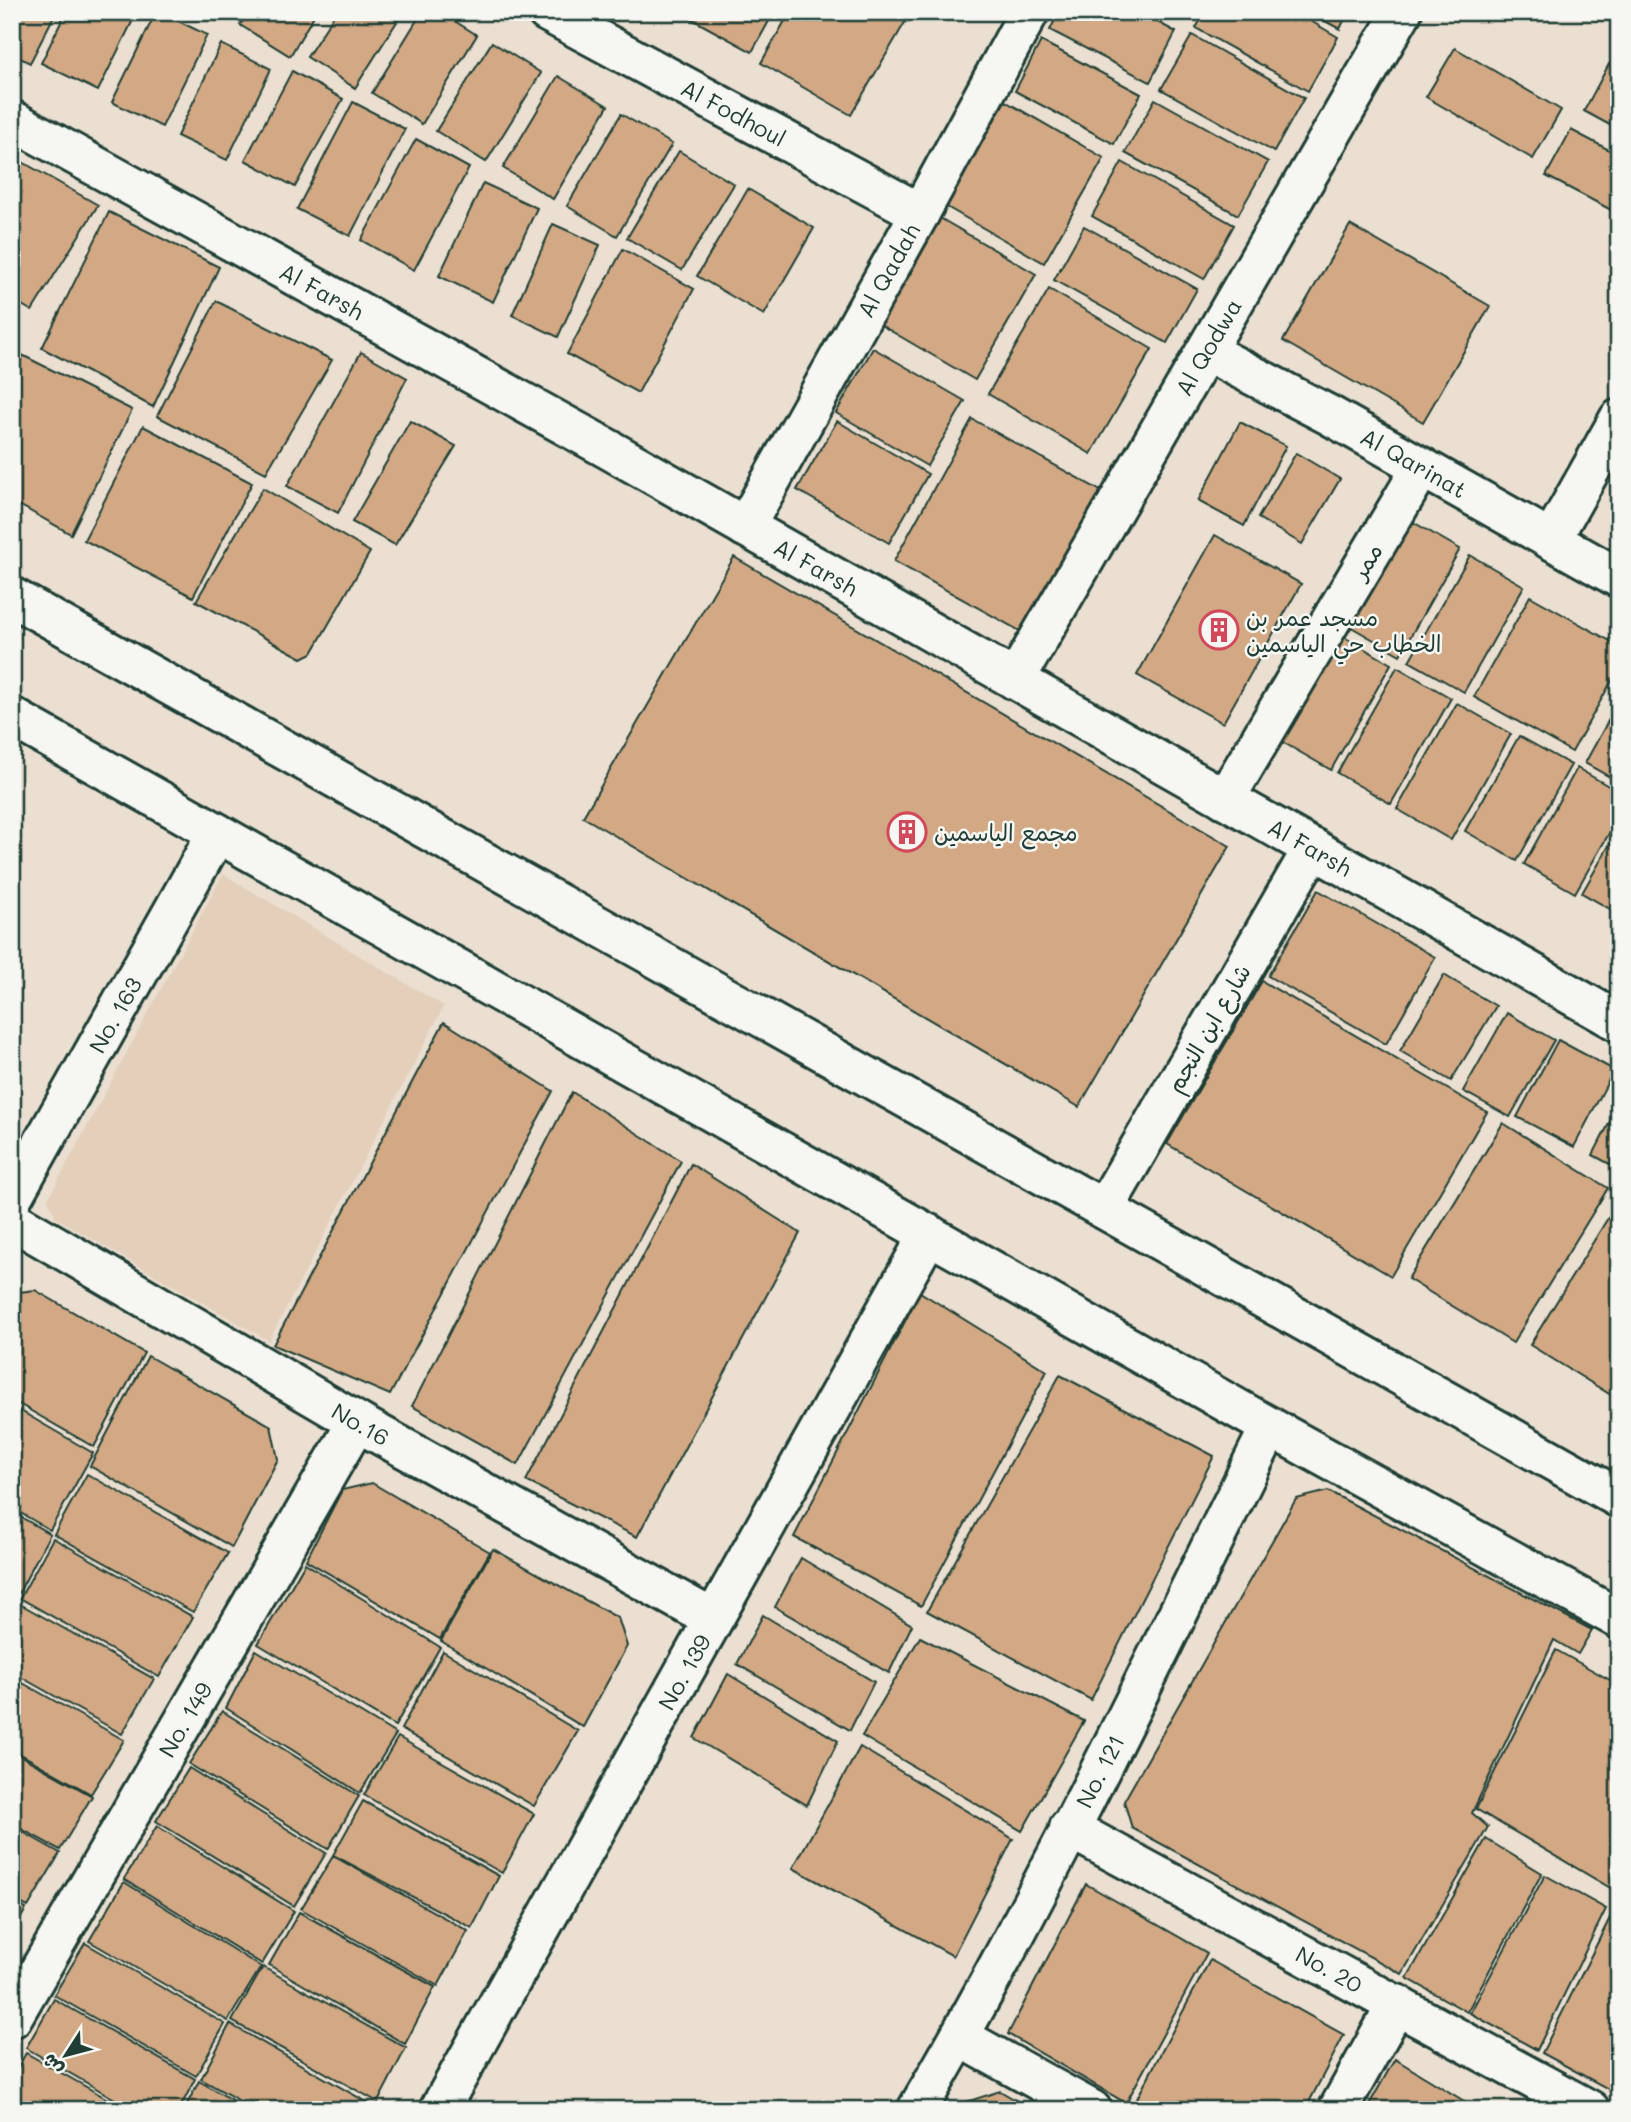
<svg xmlns="http://www.w3.org/2000/svg" width="1631" height="2122" font-family="Mali,'Playpen Sans Arabic',sans-serif">
<style>
.built{fill:#e4cfba}
.building{fill:#d2a984;stroke:#1f3d34;stroke-width:2}
.lines{fill:none;stroke-linecap:round;stroke-linejoin:round}
.minor-casing{stroke:#1f3d34;stroke-width:44}
.minor{stroke:#f6f6f2;stroke-width:38}
.labels{text-anchor:middle;dominant-baseline:central;stroke-width:5;stroke-linejoin:round;paint-order:stroke}
.street-label{font-size:23px;fill:#1f3d34;stroke:#f6f6f2}
.poi-label{font-size:23px;fill:#1f3d34;stroke:#f6f6f2;text-anchor:start}
</style>
<rect width="100%" height="100%" fill="#ebdfd1"/>
<filter id="ink" filterUnits="userSpaceOnUse"><feTurbulence type="fractalNoise" baseFrequency=".0143" numOctaves="2"/><feDisplacementMap in="SourceGraphic" scale="14" xChannelSelector="R" yChannelSelector="G"/><feConvolveMatrix kernelMatrix="1 2 1 2 8 2 1 2 1" color-interpolation-filters="sRGB"/></filter>
<g filter="url(#ink)">
<path class="built" d="M223 874 444 1006 269 1341 56 1218 48 1199Z"/>
<g class="building">
<path d="M12 12H56L30 63 12 54Z"/>
<path d="M66 12H137L98 91 41 63Z"/>
<path d="M156 12H160L207 35 162 127 112 102Z"/>
<path d="M248 12H316L290 56 240 25Z"/>
<path d="M336 12H403L355 88 307 57Z"/>
<path d="M422 12H440L477 35 422 124 372 93Z"/>
<path d="M679 12H774L752 52Z"/>
<path d="M790 12H911L851 115 761 63Z"/>
<path d="M1059 12H1139L1176 32 1150 82 1050 30Z"/>
<path d="M1205 12H1295L1338 37 1308 91 1196 28Z"/>
<path d="M1308 12H1348L1340 29Z"/>
<path d="M1192 35 1304 98 1274 152 1161 89Z"/>
<path d="M1041 41 1141 94 1114 144 1015 91Z"/>
<path d="M492 42 541 73 486 162 436 131Z"/>
<path d="M221 44 271 69 227 160 177 136Z"/>
<path d="M1455 48 1561 110 1533 159 1426 97Z"/>
<path d="M1609 64 1619 69V130L1584 111Z"/>
<path d="M292 71 343 99 295 187 245 160Z"/>
<path d="M558 76 608 106 553 199 503 168Z"/>
<path d="M1155 99 1268 162 1238 215 1125 153Z"/>
<path d="M1005 101 1104 158 1044 263 945 206Z"/>
<path d="M353 102 405 129 350 236 297 209Z"/>
<path d="M621 114 672 144 617 236 567 206Z"/>
<path d="M1571 130 1619 155V214L1546 176Z"/>
<path d="M416 139 469 168 414 270 361 240Z"/>
<path d="M679 151 734 184 682 270 627 238Z"/>
<path d="M12 156 98 205 32 311 12 299Z"/>
<path d="M1122 162 1234 225 1204 279 1092 216Z"/>
<path d="M483 183 537 208 493 302 439 276Z"/>
<path d="M748 189 814 228 764 315 697 276Z"/>
<path d="M109 212 219 267 153 407 42 348Z"/>
<path d="M933 214 1036 274 975 380 872 320Z"/>
<path d="M553 224 600 245 558 337 512 315Z"/>
<path d="M1350 225 1490 306 1423 422 1283 341Z"/>
<path d="M1084 226 1197 289 1167 343 1054 280Z"/>
<path d="M623 249 694 289 638 393 567 354Z"/>
<path d="M1049 289 1152 349 1091 454 988 394Z"/>
<path d="M216 301 332 360 266 473 157 416Z"/>
<path d="M873 348 965 401 927 466 836 413Z"/>
<path d="M361 352 407 378 338 513 287 486Z"/>
<path d="M18 353 132 410 71 534 12 501V365Z"/>
<path d="M972 419 1108 495 1029 636 894 561Z"/>
<path d="M410 421 456 446 395 545 352 522Z"/>
<path d="M837 421 928 474 889 543 797 490Z"/>
<path d="M1240 422 1286 446 1244 526 1198 501Z"/>
<path d="M143 426 252 483 193 597 84 540Z"/>
<path d="M1296 453 1340 479 1302 544 1258 518Z"/>
<path d="M263 488 370 552 312 653 302 658 196 601Z"/>
<path d="M1406 518 1460 549 1400 655 1346 624Z"/>
<path d="M1215 535 1301 584 1223 723 1137 675Z"/>
<path d="M1470 555 1524 586 1464 692 1409 661Z"/>
<path d="M734 557 1230 846 1079 1107 583 817Z"/>
<path d="M1530 596 1619 646V668L1572 752 1474 697Z"/>
<path d="M1337 633 1391 664 1331 770 1277 739Z"/>
<path d="M1397 667 1451 698 1391 804 1337 773Z"/>
<path d="M1619 701V782L1585 763Z"/>
<path d="M1457 703 1511 734 1451 840 1397 809Z"/>
<path d="M1519 736 1571 765 1517 861 1465 831Z"/>
<path d="M1577 768 1619 792V816L1575 893 1524 864Z"/>
<path d="M1619 828V914L1582 893Z"/>
<path d="M1318 890 1435 957 1386 1044 1268 976Z"/>
<path d="M1444 975 1496 1006 1451 1081 1400 1051Z"/>
<path d="M1262 981 1487 1112 1391 1276 1167 1144Z"/>
<path d="M1507 1013 1554 1040 1510 1117 1463 1091Z"/>
<path d="M444 1022 553 1091 390 1395 273 1345Z"/>
<path d="M1558 1040 1614 1070 1574 1147 1517 1117Z"/>
<path d="M572 1092 681 1161 518 1465 412 1406Z"/>
<path d="M1619 1104V1169L1593 1155Z"/>
<path d="M1503 1123 1608 1188 1513 1343 1408 1279Z"/>
<path d="M691 1164 800 1233 637 1537 526 1481Z"/>
<path d="M1619 1200V1400L1530 1345Z"/>
<path d="M35 1290 144 1353 94 1447 12 1400V1293Z"/>
<path d="M920 1292 1047 1371 921 1606 794 1537Z"/>
<path d="M148 1356 271 1426 278 1459 232 1547 90 1466Z"/>
<path d="M1060 1375 1214 1456 1091 1700 927 1611Z"/>
<path d="M12 1406 93 1453 50 1530 12 1508Z"/>
<path d="M87 1474 228 1553 193 1612 54 1534Z"/>
<path d="M372 1483 490 1552 440 1639 306 1560 342 1490Z"/>
<path d="M1328 1491 1592 1630 1578 1654 1554 1640 1472 1813 1488 1827 1402 1974 1132 1828 1124 1801 1296 1499Z"/>
<path d="M12 1512 50 1534 17 1596 12 1593Z"/>
<path d="M53 1538 193 1617 159 1677 20 1598Z"/>
<path d="M493 1549 618 1618 627 1646 583 1727 441 1641Z"/>
<path d="M801 1558 912 1625 889 1673 775 1607Z"/>
<path d="M305 1563 440 1647 395 1726 258 1644Z"/>
<path d="M13 1600 154 1679 122 1734 12 1672Z"/>
<path d="M763 1615 874 1682 850 1730 737 1664Z"/>
<path d="M920 1637 1084 1721 1022 1831 862 1736Z"/>
<path d="M256 1650 396 1734 360 1793 226 1708Z"/>
<path d="M1556 1650 1619 1685V1893L1476 1809Z"/>
<path d="M443 1651 578 1731 534 1806 401 1729Z"/>
<path d="M728 1674 838 1741 807 1805 694 1738Z"/>
<path d="M12 1677 124 1740 91 1794 12 1749Z"/>
<path d="M222 1711 359 1796 328 1849 189 1764Z"/>
<path d="M398 1737 534 1814 502 1873 364 1795Z"/>
<path d="M860 1747 1013 1839 953 1956 793 1868Z"/>
<path d="M12 1751 92 1796 60 1850 12 1824Z"/>
<path d="M189 1768 326 1853 294 1906 156 1821Z"/>
<path d="M363 1801 499 1876 472 1928 333 1855Z"/>
<path d="M12 1826 60 1853 28 1907 12 1899Z"/>
<path d="M157 1826 294 1911 262 1964 124 1879Z"/>
<path d="M1486 1839 1542 1873 1467 2012 1407 1978Z"/>
<path d="M333 1856 468 1931 438 1986 301 1909Z"/>
<path d="M1545 1875 1606 1909 1537 2050 1470 2013Z"/>
<path d="M124 1882 261 1967 228 2021 89 1941Z"/>
<path d="M1086 1884 1207 1953 1126 2103 1008 2034Z"/>
<path d="M12 1901 26 1909 12 1933Z"/>
<path d="M299 1912 435 1987 405 2044 269 1965Z"/>
<path d="M1612 1914 1619 1918V2072L1610 2090 1542 2053Z"/>
<path d="M85 1943 225 2024 196 2076 54 1995Z"/>
<path d="M1210 1960 1344 2035 1305 2110H1139L1133 2106Z"/>
<path d="M263 1967 406 2048 378 2102 232 2021Z"/>
<path d="M54 1999 195 2079 179 2110H134L26 2048Z"/>
<path d="M230 2024 375 2107 374 2110H256L201 2079Z"/>
<path d="M26 2053 127 2110H12V2077Z"/>
<path d="M1395 2059 1479 2110H1366Z"/>
<path d="M199 2081 249 2110H184Z"/>
<path d="M1000 2091 1033 2110H962L966 2102Z"/>
</g>
<g class="lines">
<g class="minor-casing">
<g id="minor">
<path id="s1" d="M547 12 920 213"/>
<path id="s2" d="M12 120 610 450 1619 1022"/>
<path id="s3" d="M1206 351 1329 415 1619 578"/>
<path id="s4" d="M745 527 920 213 1029 12"/>
<path d="M1551 540 1619 419"/>
<path d="M12 597 1619 1498"/>
<path id="s5" d="M1015 680 1402 12"/>
<path d="M12 717 1270 1427 1619 1619"/>
<path d="M1225 799 1422 467"/>
<path id="s6" d="M12 1198 217 833"/>
<path d="M1104 1209 1313 848"/>
<path id="s7" d="M12 1220 357 1422 713 1619"/>
<path id="s8" d="M1069 1828 1590 2110"/>
<path id="s9" d="M12 2018 357 1422"/>
<path d="M960 2037 1092 2110"/>
<path id="s10" d="M439 2110 929 1234"/>
<path id="s11" d="M917 2110C1047 1889 1156 1656 1270 1427"/>
<path d="M1338 2110 1397 2004"/>
</g>
</g>
<use href="#minor" class="minor"/>
</g>
</g>
<defs>
<g id="building-ring" transform="scale(2.0125)"><circle r="9.5" fill="#f6f6f2" stroke="#d1495b" stroke-width="1.5"/><path d="M-4-6H4V6H1V3H-1V6H-4ZM-2.5-4.3h1.7v1.8h-1.7ZM.8-4.3h1.7v1.8H.8ZM-2.5-1h1.7V.8h-1.7ZM.8-1h1.7V.8H.8Z" fill="#d1495b"/></g>
</defs>
<g fill-rule="evenodd">
<use href="#building-ring" x="1219" y="630"/>
<use href="#building-ring" x="907" y="832"/>
</g>
<g class="labels">
<g class="street-label">
<text stroke="none"><textPath href="#s1" startOffset="212">Al Fodhoul</textPath></text>
<text stroke="none"><textPath href="#s4" startOffset="294">Al Qadah</textPath></text>
<text stroke="none"><textPath href="#s2" startOffset="354">Al Farsh</textPath></text>
<text stroke="none"><textPath href="#s5" startOffset="385">Al Qodwa</textPath></text>
<text stroke="none"><textPath href="#s3" startOffset="236">Al Qarinat</textPath></text>
<text transform="translate(1366 561) rotate(-59)">ممر</text>
<text stroke="none"><textPath href="#s2" startOffset="920">Al Farsh</textPath></text>
<text stroke="none"><textPath href="#s2" startOffset="1488">Al Farsh</textPath></text>
<text stroke="none"><textPath href="#s6" startOffset="210">No. 163</textPath></text>
<text transform="translate(1208 1028) rotate(-60)">شارع ابن النجم</text>
<text stroke="none"><textPath href="#s7" startOffset="404">No.16</textPath></text>
<text stroke="none"><textPath href="#s10" startOffset="502">No. 139</textPath></text>
<text stroke="none"><textPath href="#s9" startOffset="345">No. 149</textPath></text>
<text stroke="none"><textPath href="#s11" startOffset="385">No. 121</textPath></text>
<text stroke="none"><textPath href="#s8" startOffset="296">No. 20</textPath></text>
</g>
<g class="poi-label">
<text x="1246" y="617">مسجد عمر بن<tspan x="1246" dy="26">الخطاب حي الياسمين</tspan></text>
<text x="934" y="832">مجمع الياسمين</text>
</g>
</g>
<rect width="1631" height="2122" fill="none" stroke="#f6f6f2" stroke-width="42"/>
<rect x="21" y="21" width="1589" height="2080" fill="none" stroke="#1f3d34" stroke-width="2.5" filter="url(#ink)"/>
<g transform="translate(66 2055) rotate(234)" stroke="#f6f6f2" stroke-width="5" paint-order="stroke">
<path d="M0-5L12 26L0 18L-12 26Z" fill="#1f3d34"/>
<text y="-10" font-size="19" font-weight="bold" text-anchor="middle" fill="#1f3d34">ش</text>
</g>
</svg>
